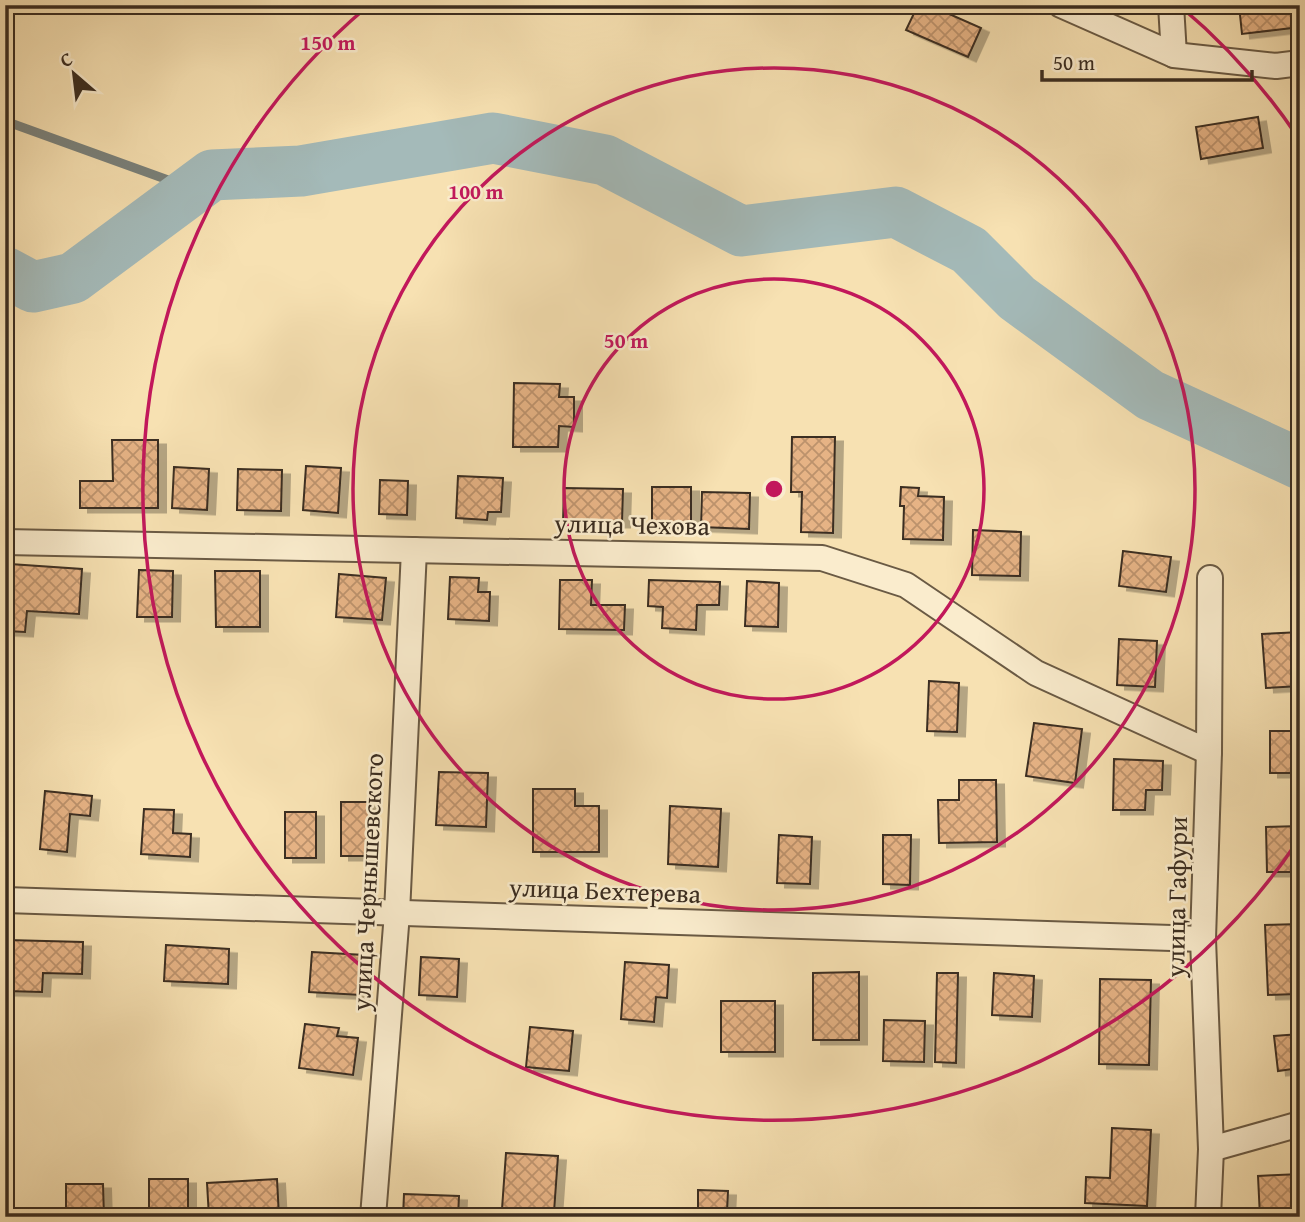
<svg xmlns="http://www.w3.org/2000/svg" width="1305" height="1222" font-family="'Gentium Book Plus',serif">
<style>
.lines{fill:none;stroke-linecap:round;stroke-linejoin:round}
.stream{stroke:#7a827c;stroke-width:9}
.river{stroke:#a4bab9;stroke-width:51}
.building{fill:url(#building-cross-hatch);stroke:#3b2d20;stroke-width:2;filter:url(#shadow)}
.street-casing{stroke:#6a5a44;stroke-width:28}
.street{stroke:#faeccd;stroke-width:24}
.ring{fill:none;stroke:#c2185b;stroke-width:3.5}
.labels{text-anchor:middle;dominant-baseline:central;stroke-width:5;stroke-linejoin:round;paint-order:stroke}
.street-label{font-size:26px;fill:#3b2d20;stroke:#faeccd}
.centre{fill:#c2185b;stroke:#faeccd;stroke-width:3.5}
.ring-label{font-size:21px;text-anchor:middle;font-weight:bold;fill:#c2185b;stroke:#faeccd;stroke-width:5;stroke-linejoin:round;paint-order:stroke}
</style>
<defs>
<pattern id="building-cross-hatch" width="8" height="8" patternUnits="userSpaceOnUse" patternTransform="scale(1.75)"><rect width="8" height="8" fill="#e6b385"/><path d="M0 0l8 8M0 8l8-8" fill="none" stroke="#bc926c"/></pattern>
<filter id="shadow"><feDropShadow dx="8" dy="4.5" stdDeviation="0" flood-color="#0004"/></filter>
</defs>
<rect width="100%" height="100%" fill="#f7e1b2"/>
<filter id="stains"><feTurbulence type="fractalNoise" baseFrequency=".00286" numOctaves="4"/><feColorMatrix values="0 0 0 0 .2 0 0 0 0 .09 0 0 0 0 .02 0 0 0 .5 -.17"/></filter>
<radialGradient id="worn" r=".72"><stop offset=".6" stop-color="#630" stop-opacity="0"/><stop offset="1" stop-color="#630" stop-opacity=".3"/></radialGradient>
<g class="lines">
<path class="stream" d="M5 121 193 189"/>
<path class="river" d="M5 272 33 287 73 278 212 175 301 171 493 138 605 160 741 231 896 212 969 250 1017 298 1150 395 1300 464"/>
</g>
<g class="building">
<path d="M918 5H929L981 28 968 57 906 30Z"/>
<path d="M1239 5H1298L1300 27 1242 34Z"/>
<path d="M1258 117 1263 148 1201 159 1196 127Z"/>
<path d="M514 383 560 384 559 397H574V427L559 426 558 447H513Z"/>
<path d="M792 437H835L833 533 801 532 802 492H791Z"/>
<path d="M112 440H158V508H80V481H113Z"/>
<path d="M306 466 341 468 338 513 303 510Z"/>
<path d="M174 467 209 469 207 510 172 508Z"/>
<path d="M238 469 282 470 281 511 237 510Z"/>
<path d="M458 476 503 478 501 512H488L487 520 456 518Z"/>
<path d="M380 480 408 481 407 515 379 514Z"/>
<rect x="652" y="487" width="39" height="41"/>
<path d="M901 487 919 488 918 496 944 497 943 540 903 539 904 506H900Z"/>
<path d="M564 488 623 489 622 523 563 522Z"/>
<path d="M702 492 750 493 749 529 701 527Z"/>
<path d="M973 530 1021 532 1020 576 972 575Z"/>
<path d="M1123 551 1171 557 1166 592 1119 586Z"/>
<path d="M10 564 82 569 79 614 27 611 25 632 6 631Z"/>
<path d="M139 570 173 571 172 617H137Z"/>
<path d="M215 571H260V627H216Z"/>
<path d="M339 574 386 578 382 620 336 617Z"/>
<path d="M450 577 479 578 478 592H490L489 621 448 619Z"/>
<path d="M560 580H592L591 605H625L624 630 559 629Z"/>
<path d="M649 580 720 582 719 605H697L696 630 662 628 663 607 648 606Z"/>
<path d="M747 581 779 583 778 627 745 626Z"/>
<path d="M1300 632V686L1266 688 1262 634Z"/>
<path d="M1119 639 1157 641 1155 687 1117 685Z"/>
<path d="M929 681 959 683 957 732 927 731Z"/>
<path d="M1034 723 1082 729 1075 783 1026 776Z"/>
<rect x="1270" y="731" width="30" height="42"/>
<path d="M1114 759 1163 761 1162 790H1146L1145 810H1113Z"/>
<path d="M439 772 488 773 486 827 436 825Z"/>
<path d="M959 780H996L997 842 939 843 938 800H959Z"/>
<path d="M533 789H575V806H599V852H533Z"/>
<path d="M45 791 92 796 90 816 70 814 67 852 40 849Z"/>
<rect x="341" y="802" width="29" height="54"/>
<path d="M670 806 721 809 718 867 668 864Z"/>
<path d="M144 809 174 810 173 833 191 834 190 857 141 854Z"/>
<rect x="285" y="812" width="31" height="46"/>
<path d="M1300 826V872H1267L1266 827Z"/>
<path d="M779 835 812 837 810 884 777 883Z"/>
<path d="M883 835H911L910 885 883 884Z"/>
<path d="M1300 924V980H1297L1298 994 1268 995 1265 925Z"/>
<path d="M7 940 83 942 82 974 43 973 42 992 5 991Z"/>
<path d="M166 945 229 949 228 984 164 981Z"/>
<path d="M312 952 364 955 361 995 309 992Z"/>
<path d="M421 957 459 959 457 997 419 995Z"/>
<path d="M625 962 669 965 667 998 656 997 654 1022 621 1019Z"/>
<path d="M859 972V1040H813V973Z"/>
<path d="M937 973H958L956 1063 935 1062Z"/>
<path d="M994 973 1034 976 1032 1017 992 1015Z"/>
<path d="M1100 979 1151 980 1149 1065 1099 1064Z"/>
<rect x="721" y="1001" width="54" height="51"/>
<path d="M884 1020 925 1021 924 1062 883 1061Z"/>
<path d="M305 1024 339 1028 337 1036 358 1038 353 1075 299 1068Z"/>
<path d="M530 1027 573 1031 569 1071 526 1067Z"/>
<path d="M1300 1034V1068L1278 1071 1274 1036Z"/>
<path d="M1112 1128 1151 1130 1147 1206 1085 1203 1086 1177 1110 1178Z"/>
<path d="M506 1153 558 1156 554 1212 502 1209Z"/>
<path d="M1300 1174V1217H1260L1258 1176Z"/>
<rect x="149" y="1179" width="39" height="38"/>
<path d="M277 1179 279 1217H209L207 1183Z"/>
<path d="M66 1184H103L104 1217H66Z"/>
<path d="M698 1190 728 1191 727 1212 698 1211Z"/>
<path d="M404 1194 459 1196 458 1217H403Z"/>
</g>
<g class="lines">
<g class="street-casing">
<g id="street">
<path d="M1061 5 1174 55 1276 66 1300 63"/>
<path d="M1171 5 1174 55"/>
<path d="M5 542 822 558 906 585 1036 673 1209 752"/>
<path d="M5 900 1203 939"/>
<path d="M1211 1149 1300 1124"/>
<path d="M373 1217 397 913 414 550"/>
<path d="M1208 1217 1211 1149 1203 939 1209 752 1210 578"/>
</g>
</g>
<use href="#street" class="street"/>
</g>
<g class="ring">
<circle cx="774" cy="489" r="210"/>
<circle cx="774" cy="489" r="421"/>
<path d="M1297 842A631 631 0 1 1 368 6M1180 6A631 631 0 0 1 1297 136"/>
</g>
<g class="labels">
<g class="street-label">
<text transform="translate(632 524) rotate(1)">улица Чехова</text>
<text transform="translate(367 882) rotate(-87)">улица Чернышевского</text>
<text transform="translate(605 890) rotate(2)">улица Бехтерева</text>
<text transform="translate(1176 897) rotate(-89)">улица Гафури</text>
</g>
</g>
<circle cx="774" cy="489" r="10" class="centre"/>
<g class="ring-label">
<text x="328" y="50">150 m</text>
<text x="476" y="199">100 m</text>
<text x="626" y="348">50 m</text>
</g>
<rect width="1305" height="1222" fill="none" stroke="#f7e1b2" stroke-width="28"/>
<rect x="7" y="7" width="1291" height="1208" fill="none" stroke="#3b2d20" stroke-width="3.5"/>
<rect x="14" y="14" width="1277" height="1194" fill="none" stroke="#3b2d20" stroke-width="2"/>
<g transform="translate(74 74) rotate(332)" stroke="#faeccd" stroke-width="5" paint-order="stroke">
<path d="M0-5L12 26L0 18L-12 26Z" fill="#3b2d20"/>
<text y="-10" font-size="19" font-weight="bold" text-anchor="middle" fill="#3b2d20">С</text>
</g>
<path d="M1042 70v10h210v-10" fill="none" stroke="#3b2d20" stroke-width="3.5"/>
<text x="1053" y="70" font-size="21" fill="#3b2d20" stroke="#faeccd" stroke-width="5" paint-order="stroke">50 m</text>
<rect width="100%" height="100%" filter="url(#stains)"/>
<rect width="100%" height="100%" fill="url(#worn)"/>
</svg>
